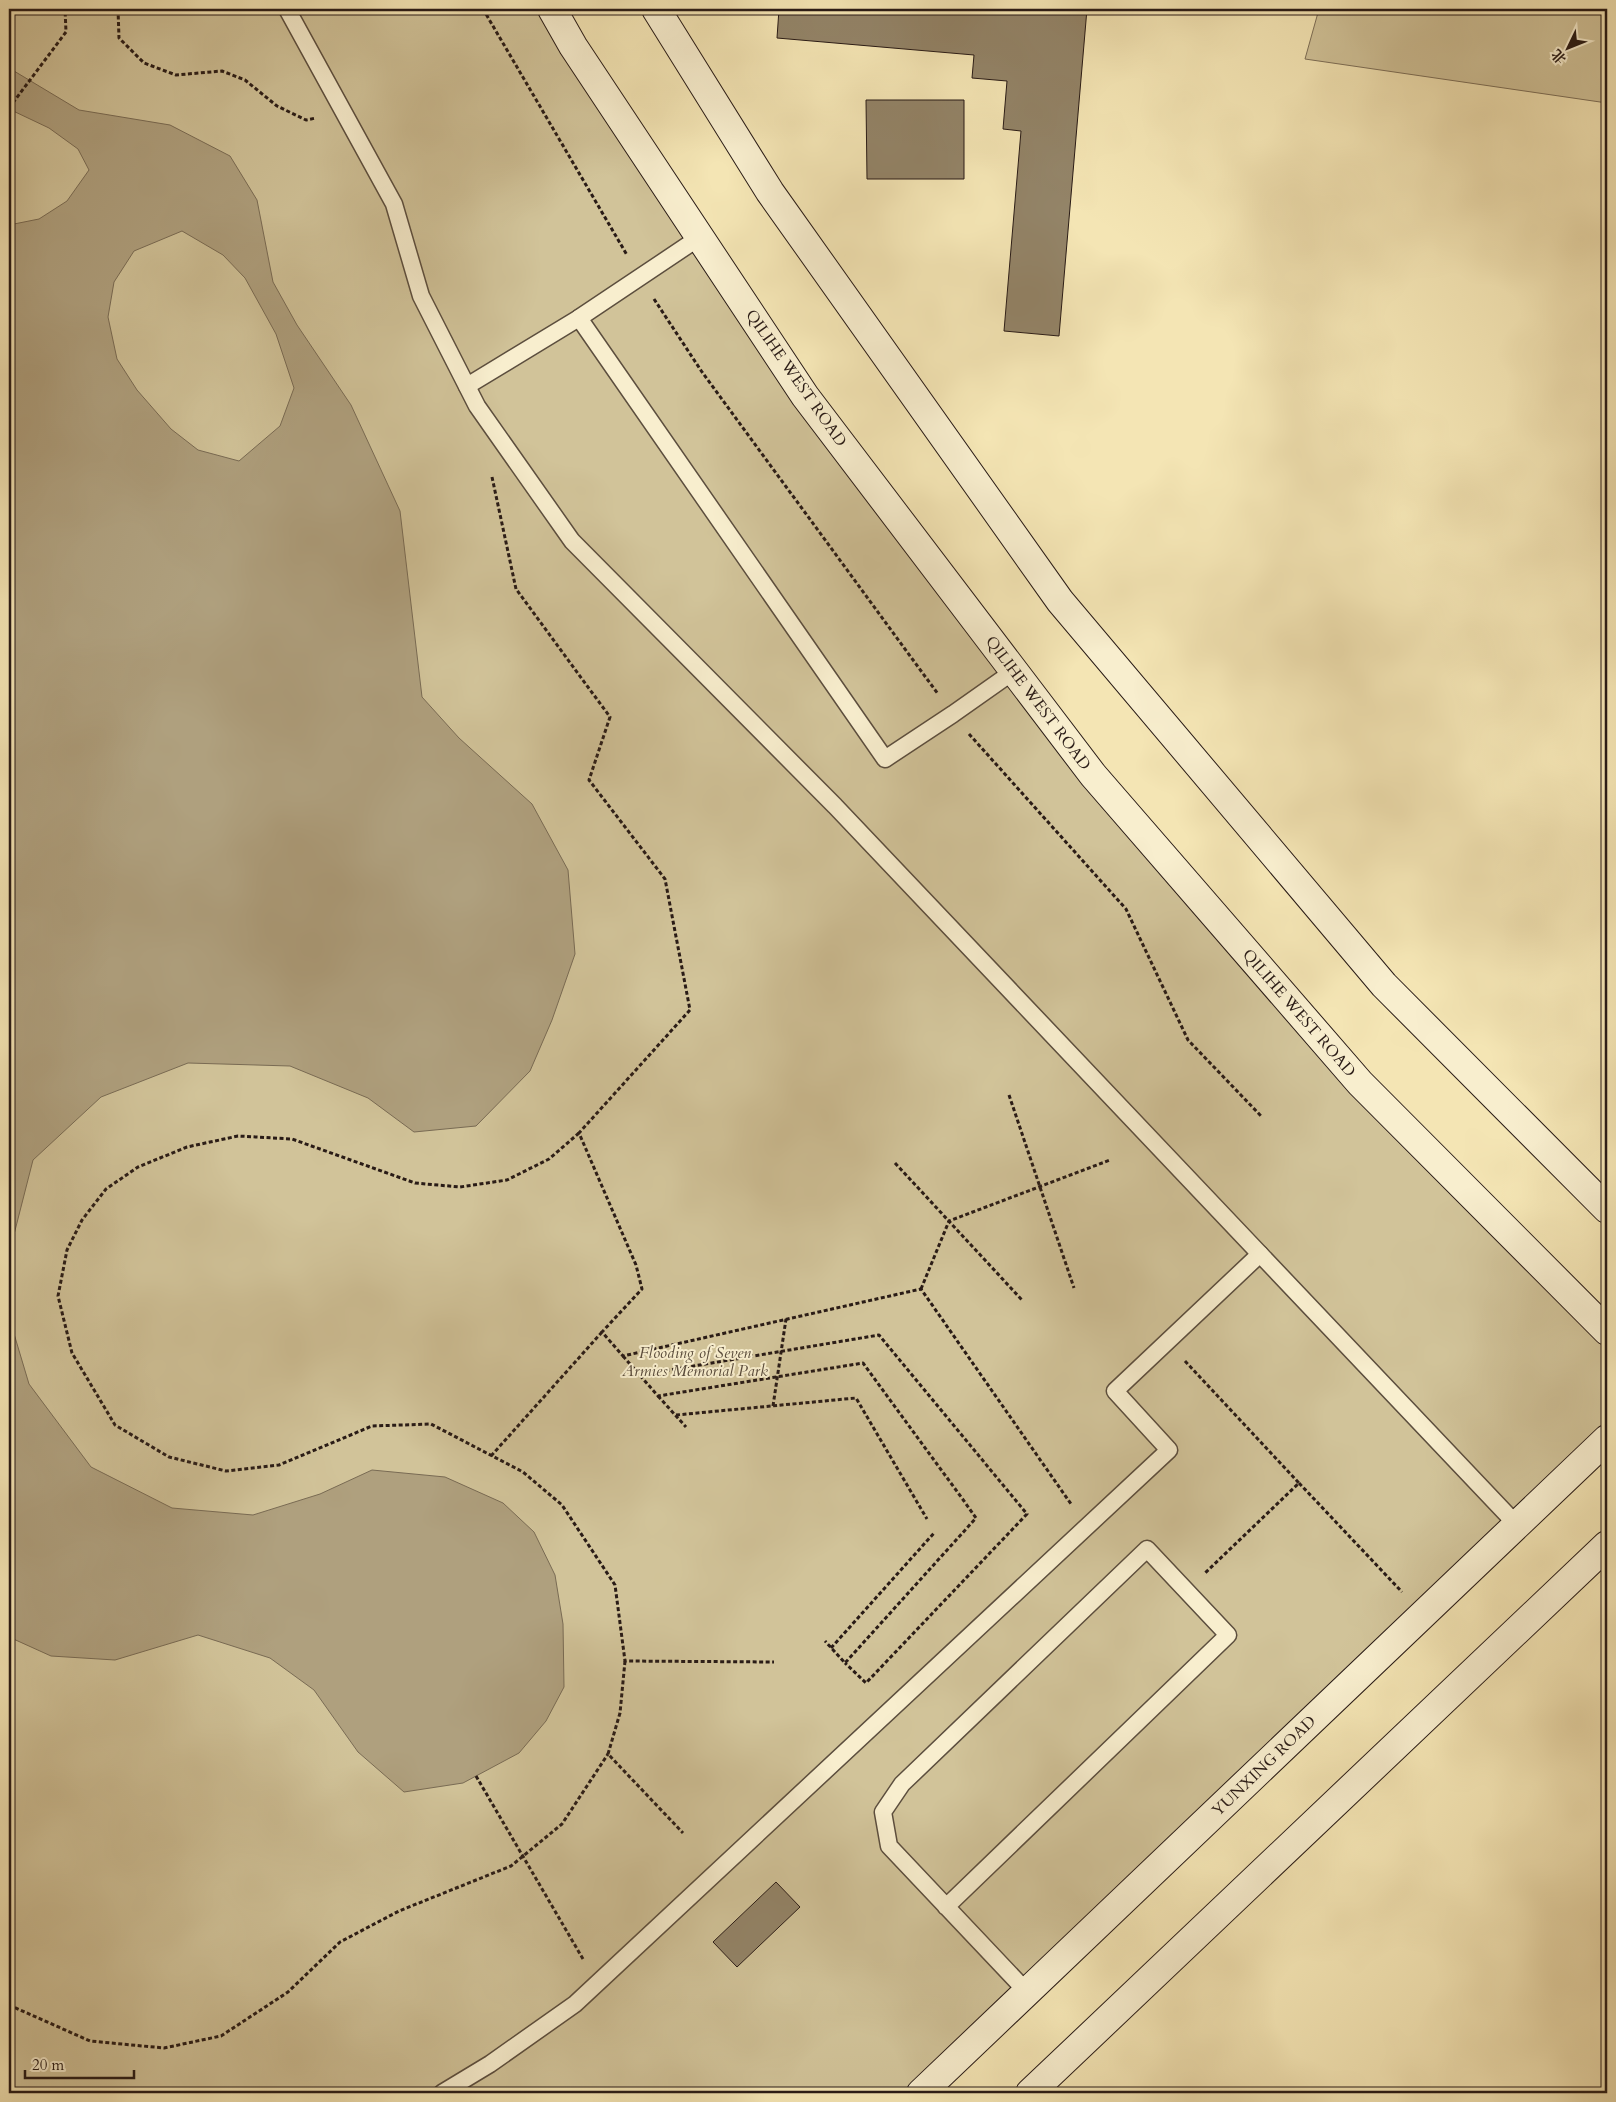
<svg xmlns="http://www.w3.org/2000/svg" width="1616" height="2102" font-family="Cardo,'Noto Serif SC',serif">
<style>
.green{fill:#d1c399;stroke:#7d6f58}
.water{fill:#afa07e;stroke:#796b54;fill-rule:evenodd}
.building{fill:#938468;stroke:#291b16}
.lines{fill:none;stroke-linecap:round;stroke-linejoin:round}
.lane-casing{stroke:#5c4e3e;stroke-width:19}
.secondary-casing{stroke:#291b16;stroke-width:30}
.path{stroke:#291b16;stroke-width:3;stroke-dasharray:4 2.5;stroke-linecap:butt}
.lane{stroke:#f8eece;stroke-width:16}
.secondary{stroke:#f8eece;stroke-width:28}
.labels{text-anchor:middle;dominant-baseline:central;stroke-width:4;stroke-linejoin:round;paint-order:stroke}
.street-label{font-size:16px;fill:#291b16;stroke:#f8eece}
.park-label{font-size:16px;font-style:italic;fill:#5b4d3d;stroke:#f8eece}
</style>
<rect width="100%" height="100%" fill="#f4e5b4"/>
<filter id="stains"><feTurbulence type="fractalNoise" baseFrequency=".004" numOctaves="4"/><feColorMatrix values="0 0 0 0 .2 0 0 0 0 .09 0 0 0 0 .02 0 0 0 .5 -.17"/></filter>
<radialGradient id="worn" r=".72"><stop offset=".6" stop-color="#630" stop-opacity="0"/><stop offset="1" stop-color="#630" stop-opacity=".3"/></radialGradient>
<g class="green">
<path d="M9 9H552L805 396 1093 775 1607 1331V1439L921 2093H9Z"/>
<path d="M1319 9H1607V103L1305 59Z"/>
</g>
<g class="water">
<path d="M9 68 79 110 170 125 230 156 257 200 273 282 297 325 351 405 400 511 422 697 459 738 532 804 568 870 575 954 552 1020 530 1071 476 1126 414 1132 368 1098 290 1066 188 1063 101 1097 33 1160 9 1254V225L39 219 67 201 89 170 78 149 49 128 9 109ZM182 231 223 255 245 278 276 334 294 388 280 426 239 461 198 450 171 429 137 390 117 359 108 317 114 282 134 251Z"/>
<path d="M9 1317 29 1384 91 1467 172 1508 253 1515 320 1494 372 1470 445 1477 503 1503 534 1532 555 1575 563 1624 564 1687 546 1721 519 1753 463 1783 404 1792 358 1752 314 1690 270 1658 198 1635 115 1660 51 1656 9 1637Z"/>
</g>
<g class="building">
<path d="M779 9H1087L1059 336 1004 331 1021 131 1003 129 1007 81 972 78 974 55 777 38Z"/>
<path d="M866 100H964V179H867Z"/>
<path d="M776 1882 800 1907 737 1967 713 1942Z"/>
</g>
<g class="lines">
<g class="lane-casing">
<g id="lane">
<path d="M287 9 394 204 421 296 477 406 572 541 835 806 1517 1525"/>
<path d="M700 237 579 318 885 759 953 714 1014 671"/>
<path d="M467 386 579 318"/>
<path d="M946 1907 1228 1635 1147 1549 902 1784 883 1812 889 1846 1027 1992"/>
<path d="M442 2093 490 2064 575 2004 1169 1450 1115 1391 1260 1254"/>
</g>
</g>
<g class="secondary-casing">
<g id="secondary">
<path d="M552 9 573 46 805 396 1093 775 1360 1083 1607 1331"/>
<path d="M656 9 770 192 1060 601 1384 985 1607 1209"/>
<path d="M921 2093 1607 1439"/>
<path d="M1030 2093 1607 1545"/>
</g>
</g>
<g class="path">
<path d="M118 9 119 38 144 63 176 75 222 71 245 80 277 106 306 120 316 118"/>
<path d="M483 9 627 255"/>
<path d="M9 108 66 32 65 9"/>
<path d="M654 299 702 372 938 694"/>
<path d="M492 477 516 589 610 717 589 780 665 879 690 1010 579 1133 636 1265 642 1289 602 1332 623 1356 921 1289 1071 1504"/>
<path d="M969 734 1126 909 1188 1040 1262 1117"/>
<path d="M1009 1095 1074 1288"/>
<path d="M579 1133 549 1159 507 1180 460 1187 415 1183 292 1139 238 1136 187 1147 138 1167 106 1189 82 1220 67 1250 58 1296 72 1353 115 1425 169 1457 226 1471 279 1465 372 1426 431 1424 523 1472 562 1505 615 1585 625 1661 774 1662"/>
<path d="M895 1163 1022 1300"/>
<path d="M921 1289 949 1221 1110 1160"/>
<path d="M623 1356 658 1396 863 1363 964 1501 976 1518 845 1663 825 1641"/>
<path d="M1185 1361 1299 1483 1205 1573"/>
<path d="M640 1375 879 1335 1027 1514 866 1683 845 1663"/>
<path d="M658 1396 686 1427"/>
<path d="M773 1406 786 1319"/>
<path d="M676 1415 856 1398 927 1519"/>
<path d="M491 1456 602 1332"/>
<path d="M1299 1483 1402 1592"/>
<path d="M831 1648 934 1533"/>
<path d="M625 1661 620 1713 608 1754 683 1833"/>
<path d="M476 1776 583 1959"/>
<path d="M9 2005 90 2041 164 2048 221 2036 288 1992 340 1942 399 1911 511 1866 562 1824 608 1754"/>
</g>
<use href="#lane" class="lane"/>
<use href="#secondary" class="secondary"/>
</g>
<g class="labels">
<g class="street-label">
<text transform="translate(796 378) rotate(55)">QILIHE WEST ROAD</text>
<text transform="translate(1038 703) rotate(53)">QILIHE WEST ROAD</text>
<text transform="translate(1299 1013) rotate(49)">QILIHE WEST ROAD</text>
<text transform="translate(1264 1766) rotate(-44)">YUNXING ROAD</text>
</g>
<g class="park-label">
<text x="695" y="1353">Flooding of Seven<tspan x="695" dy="18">Armies Memorial Park</tspan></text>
</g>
</g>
<rect width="1616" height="2102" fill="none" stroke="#f4e5b4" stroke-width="30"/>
<rect x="10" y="10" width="1596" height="2082" fill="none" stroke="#291b16" stroke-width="2.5"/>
<rect x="15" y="15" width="1586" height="2072" fill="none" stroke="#291b16"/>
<g transform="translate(1568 48) rotate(227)" stroke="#f8eece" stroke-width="4" paint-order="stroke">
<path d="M0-4L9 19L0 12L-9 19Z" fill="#291b16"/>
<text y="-8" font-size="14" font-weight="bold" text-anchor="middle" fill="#291b16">北</text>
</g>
<path d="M25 2070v8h109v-8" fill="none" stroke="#291b16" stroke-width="2.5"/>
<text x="32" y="2070" font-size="15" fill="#291b16" stroke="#f8eece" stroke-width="4" paint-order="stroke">20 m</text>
<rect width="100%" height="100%" filter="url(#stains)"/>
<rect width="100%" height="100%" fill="url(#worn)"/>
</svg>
